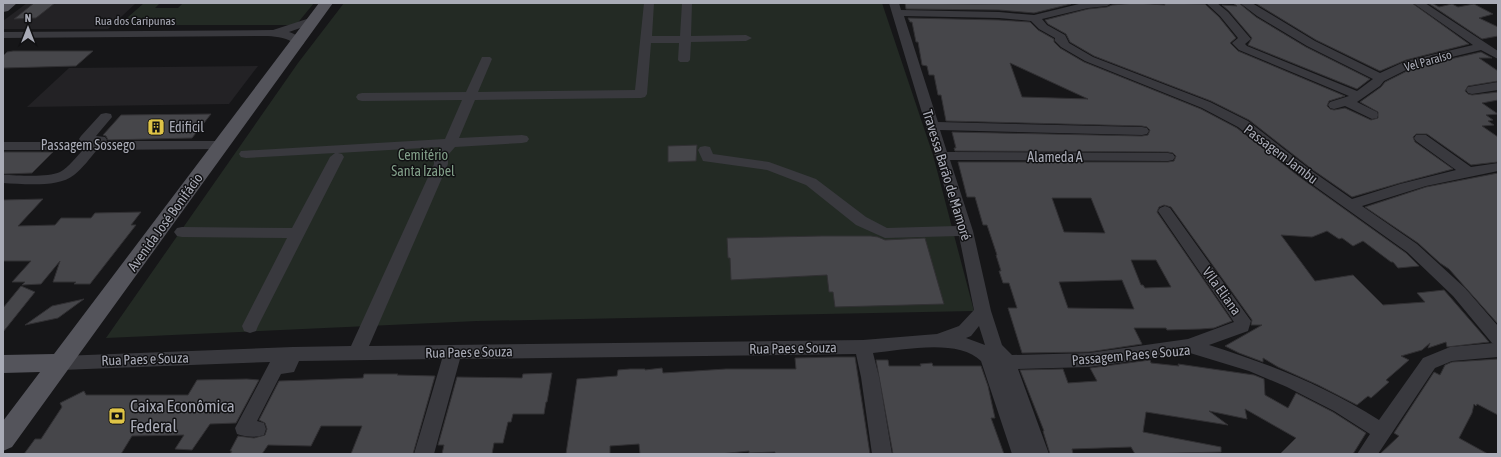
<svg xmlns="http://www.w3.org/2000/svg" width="1501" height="457" font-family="'Asap Condensed',sans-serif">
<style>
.built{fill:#232225}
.green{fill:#232a24}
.building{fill:#46464a;stroke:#313033;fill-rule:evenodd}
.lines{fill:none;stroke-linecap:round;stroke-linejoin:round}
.minor{fill:#39393e;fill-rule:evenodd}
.major{fill:#54545b;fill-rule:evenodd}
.labels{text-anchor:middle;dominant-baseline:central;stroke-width:3;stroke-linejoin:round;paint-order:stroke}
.far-street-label{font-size:12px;fill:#a9abb6;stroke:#111113}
.poi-label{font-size:14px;fill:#a9abb6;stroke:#111113;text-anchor:start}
.street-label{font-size:14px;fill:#a9abb6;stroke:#111113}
.park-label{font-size:14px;fill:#829f89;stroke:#111113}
.near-poi-label{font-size:17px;fill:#a9abb6;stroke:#111113;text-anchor:start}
</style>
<rect width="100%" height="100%" fill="#161618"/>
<g class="built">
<path d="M27 3H136L108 29H3V21Z"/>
<path d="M258 66 229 104 27 107 69 68Z"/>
</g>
<g class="green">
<path d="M144 3H160L155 8H178L183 3H314L296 25H119Z"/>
<path d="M344 3H882L933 155 974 311 477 321 106 338 298 63Z"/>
</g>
<g class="building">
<path d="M34 3H55L36 18 14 19Z"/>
<path d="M905 3 975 4 1070 3 1071 4 1034 13 999 10 906 9Z"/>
<path d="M1136 3 1165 5 1164 3 1205 4 1219 17 1236 38 1230 43 1238 51 1345 96 1329 101 1327 106 1330 109 1334 110 1345 108 1371 120 1378 118V112L1360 102 1381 87 1385 82 1415 67 1481 52 1492 58H1479L1498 71V81L1468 86 1465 91 1468 94 1472 95 1498 92V100L1482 103 1498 114 1486 115 1493 120 1488 121 1494 125 1482 126 1498 137V162L1471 165 1427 134H1416L1413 137 1415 142 1453 169 1400 183 1352 197 1313 170 1249 120 1211 101 1094 56 1070 42 1066 34 1048 24 1045 20 1088 9 1107 7 1112 5Z"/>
<path d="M1233 3H1239L1256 17 1306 47 1370 79 1357 89 1248 45 1252 38 1229 11 1222 5 1237 6Z"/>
<path d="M1255 3H1412L1469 44 1406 60 1380 71 1316 40Z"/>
<path d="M1428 3H1432L1439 7 1452 4 1458 7 1474 4 1493 14 1479 18 1498 27V36L1482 39Z"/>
<path d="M908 18 999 20 1030 22 1038 30 1054 39V42L1060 48 1084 62 1201 109 1237 128 1301 178 1406 253 1419 266 1398 268 1393 262H1391L1363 241 1353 246 1342 238 1339 239 1327 231 1312 237 1281 235 1315 281 1353 275 1383 305 1425 302 1417 293 1444 290 1489 342 1447 347 1446 342 1428 348 1430 343 1422 350 1401 356 1409 360 1386 380 1389 382 1371 398 1368 396 1357 405 1318 385 1278 367 1263 358V362L1239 353 1225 346 1262 325H1251L1252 320 1171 207 1164 205 1159 207 1157 212 1232 321 1214 328 1201 329 1167 330 1166 328H1134L1142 344 1089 352 1022 353 1008 308H1017L1009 283H1003L999 271H1001L996 255H997L987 225H983L975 197H967L958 162H1168L1174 161 1176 156 1173 153 1168 152 955 151 954 148H956L952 132 1142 136 1148 135 1150 130 1147 127 1142 126 946 121 941 95H938L934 75H929L927 66 922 65 918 42H916L912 22H910ZM1010 63 1088 99 1022 97ZM1052 198H1091L1105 233 1064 232ZM1131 260H1156L1171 287 1145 288 1143 285H1141ZM1122 280 1134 309 1068 308 1059 282Z"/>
<path d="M13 51H93L76 66 3 68V56L7 52Z"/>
<path d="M211 114 192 138 108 140 106 136 103 135 121 115Z"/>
<path d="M697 145 696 161 668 162V146Z"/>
<path d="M3 152H53L32 173 6 174H3Z"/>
<path d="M1498 173V324L1449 269 1440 263 1418 243 1365 207 1426 187Z"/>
<path d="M43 199 18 226 55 225 61 218H91L95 213 141 212 131 225H136L90 284H74L76 282H53L60 261 41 284 22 285 25 282H12L31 261H3V200Z"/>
<path d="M821 236H871L878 237 885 240 925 238 944 304 835 307 833 292H829L827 275 731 280 730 258H728L727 238Z"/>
<path d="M21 286 35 292 3 332V308Z"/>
<path d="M84 299 58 318 25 325 52 306Z"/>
<path d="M835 357H855L870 454H775V452L749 453V451L720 454H640L639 444 610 446V454H566L577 379 617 376 618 370 630 369H645V370L662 368 663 373 726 369H796L795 358Z"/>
<path d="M1498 359V415L1477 404 1476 406 1474 404 1472 413 1459 438 1488 454H1380L1399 436 1394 433 1434 372 1440 375 1445 365 1452 362Z"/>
<path d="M876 360H888L889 366H921L920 364 932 363 933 366H981L988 386 995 418H991L1004 454H893Z"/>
<path d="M1150 360 1151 363 1179 366 1178 364 1254 375 1264 379 1265 395 1288 408 1296 393 1333 412 1366 433 1353 454H1280L1296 438 1245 409 1247 419 1209 411 1228 425 1146 412 1143 432 1221 447V452L1135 454 1131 447 1072 449 1073 454H1050L1043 431H1044L1020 370 1063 369 1068 383 1097 381 1090 368Z"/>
<path d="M552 373 547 402H546L544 414H513L511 422H508L503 443H494L492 454H442L444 445H438L457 377 522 378 523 374Z"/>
<path d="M364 374H398L397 375 435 376 413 454H351L362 426H321L311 446 268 445 262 454H230L232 451H230L238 436 254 438 265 435 267 429 265 423 259 420 279 381 363 378Z"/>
<path d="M247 379 259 380 236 423 210 424 192 450 175 449 184 435 132 436 121 454H24L35 439H41L62 407 60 403 84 391 86 395H188L197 380Z"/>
</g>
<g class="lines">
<g class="minor">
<path d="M644 3H654L652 36H680L682 3H692L691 36 746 35 752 38 746 41 691 42 690 60 688 62H680L678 60 679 43H651L647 94 645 97 641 98 475 100 459 138 522 135 527 136 529 139 527 142 522 143 455 147 448 155V164L369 346 863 340 937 334 959 326 974 310 959 236 885 238 856 225 806 185 767 170 703 161 698 150 700 147 705 146 710 147 713 154 769 162 816 179 866 217 887 228 956 226 889 3H899L901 10 999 12 1034 15 1083 3H1112L1107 6 1088 8 1042 19 1047 25 1065 35 1069 43 1093 57 1210 102 1248 121 1312 171 1352 199 1400 184 1456 170 1416 141 1414 138 1416 135H1426L1471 167 1498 163V171L1426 186 1362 206 1417 244 1465 288 1498 326V357L1452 361 1435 368 1378 454H1357L1370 434 1334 411 1287 387 1249 371 1190 353 1089 367 1018 369 1049 454H1012L981 361C959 338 902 350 873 353L879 377 892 454H872L861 377 856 354 460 359 434 454H414L442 359 299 361 294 372 281 374 257 421 264 423 266 429 264 435C255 438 246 437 237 434L235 428 270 362 61 370 55 368 52 363 55 358 61 356 293 347 351 346 434 164V154L440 147 338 153 342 154 344 157 258 326 256 331 250 333 244 331 242 326 287 238 182 237 177 236 174 232 177 228 182 227 292 228 330 157 335 153 246 158 241 157 239 154 241 151 445 139 462 100 362 101 358 100 356 97 358 94 362 93 466 92 482 57H490L492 59 478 92 635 90ZM904 16 999 18 1031 21 1039 29 1055 38V41L1061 47 1085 61 1202 108 1238 127 1302 177 1407 252 1453 296 1492 343H1494L1450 347 1423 358 1379 420C1323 385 1272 365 1209 345L1248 331 1251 321 1170 208 1165 206 1160 208 1158 211 1234 322 1188 339 1089 353 1012 355 1002 345 991 311 973 231 950 160 1168 161 1173 160 1175 157 1173 154 1168 153 947 152 940 130 1142 135 1147 134 1149 131 1147 128 1142 127 938 122ZM979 326 985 345 966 338 971 336Z"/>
<path d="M1206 3H1217L1228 12 1251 39 1245 44 1247 46 1357 91 1373 79 1307 46 1257 16 1240 3H1252L1315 41 1380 73 1406 61 1473 45 1413 3H1425L1498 51V59L1481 50 1414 66 1384 81 1380 86 1357 102 1377 112 1378 115 1377 118 1372 119 1345 106 1334 109 1330 108 1328 105 1330 102 1349 96 1239 50 1232 43 1238 38 1220 16Z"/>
<path d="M313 17 318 20 317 22 289 32C295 34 301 37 304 43L302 45H294C289 37 277 37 268 36L3 38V32L273 30Z"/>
<path d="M1498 82V90L1472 94 1468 93 1466 90 1468 87Z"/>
<path d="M106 113 111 114 112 117 96 136 105 137 107 140 106 141H221L226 142 228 145 226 148 221 149 97 150C90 158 83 168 74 175 58 188 23 184 3 183V175C18 175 47 178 60 172 69 167 76 157 83 150H3V142H81L79 139 81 136 101 114Z"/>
</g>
<g class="major">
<path d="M3 3H17L8 11 3 12Z"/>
<path d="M319 3H333L12 447 3 451V421L40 372 3 373V355L54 354Z"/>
</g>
</g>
<defs>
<g id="building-square" transform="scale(0.9)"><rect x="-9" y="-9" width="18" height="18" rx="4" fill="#dfc447" stroke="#111113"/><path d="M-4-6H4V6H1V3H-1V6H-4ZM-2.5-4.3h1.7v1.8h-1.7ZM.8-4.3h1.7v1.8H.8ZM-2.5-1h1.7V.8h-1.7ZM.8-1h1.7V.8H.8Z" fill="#111"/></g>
<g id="bank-square" transform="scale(0.9)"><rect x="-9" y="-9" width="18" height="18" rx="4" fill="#dfc447" stroke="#111113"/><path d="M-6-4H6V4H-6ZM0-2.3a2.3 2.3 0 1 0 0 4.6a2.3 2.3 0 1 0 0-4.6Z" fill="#111"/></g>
</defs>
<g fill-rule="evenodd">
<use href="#building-square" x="156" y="127"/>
<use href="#bank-square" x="117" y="416"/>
</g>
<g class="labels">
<g class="far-street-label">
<text x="135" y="21">Rua dos Caripunas</text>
<text transform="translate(1428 61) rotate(-16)">Vel Paraíso</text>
</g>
<g class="poi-label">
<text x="169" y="127">Edificil</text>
</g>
<g class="street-label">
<text x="88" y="145">Passagem Sossego</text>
<text transform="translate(1281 154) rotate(37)">Passagem Jambu</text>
<text x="1055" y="157">Alameda A</text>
<text transform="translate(947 175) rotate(73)">Travessa Barão de Mamoré</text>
<text transform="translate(165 222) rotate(-54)">Avenida José Bonifácio</text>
<text transform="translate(1222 291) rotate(54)">Vila Eliana</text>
<text transform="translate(793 348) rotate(-1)">Rua Paes e Souza</text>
<text transform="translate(469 352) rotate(-1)">Rua Paes e Souza</text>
<text transform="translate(1131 355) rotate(-5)">Passagem Paes e Souza</text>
<text transform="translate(145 359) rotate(-2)">Rua Paes e Souza</text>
</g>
<g class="park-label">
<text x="423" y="155">Cemitério<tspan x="423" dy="16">Santa Izabel</tspan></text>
</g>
<g class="near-poi-label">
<text x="130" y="406">Caixa Econômica<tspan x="130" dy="20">Federal</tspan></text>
</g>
</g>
<rect width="1501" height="457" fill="none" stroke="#a9abb6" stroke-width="8"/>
<g transform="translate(28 28)" stroke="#111113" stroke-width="3" paint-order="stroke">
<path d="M0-3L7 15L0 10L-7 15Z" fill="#a9abb6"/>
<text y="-6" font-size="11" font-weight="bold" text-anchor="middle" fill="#a9abb6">N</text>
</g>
</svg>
